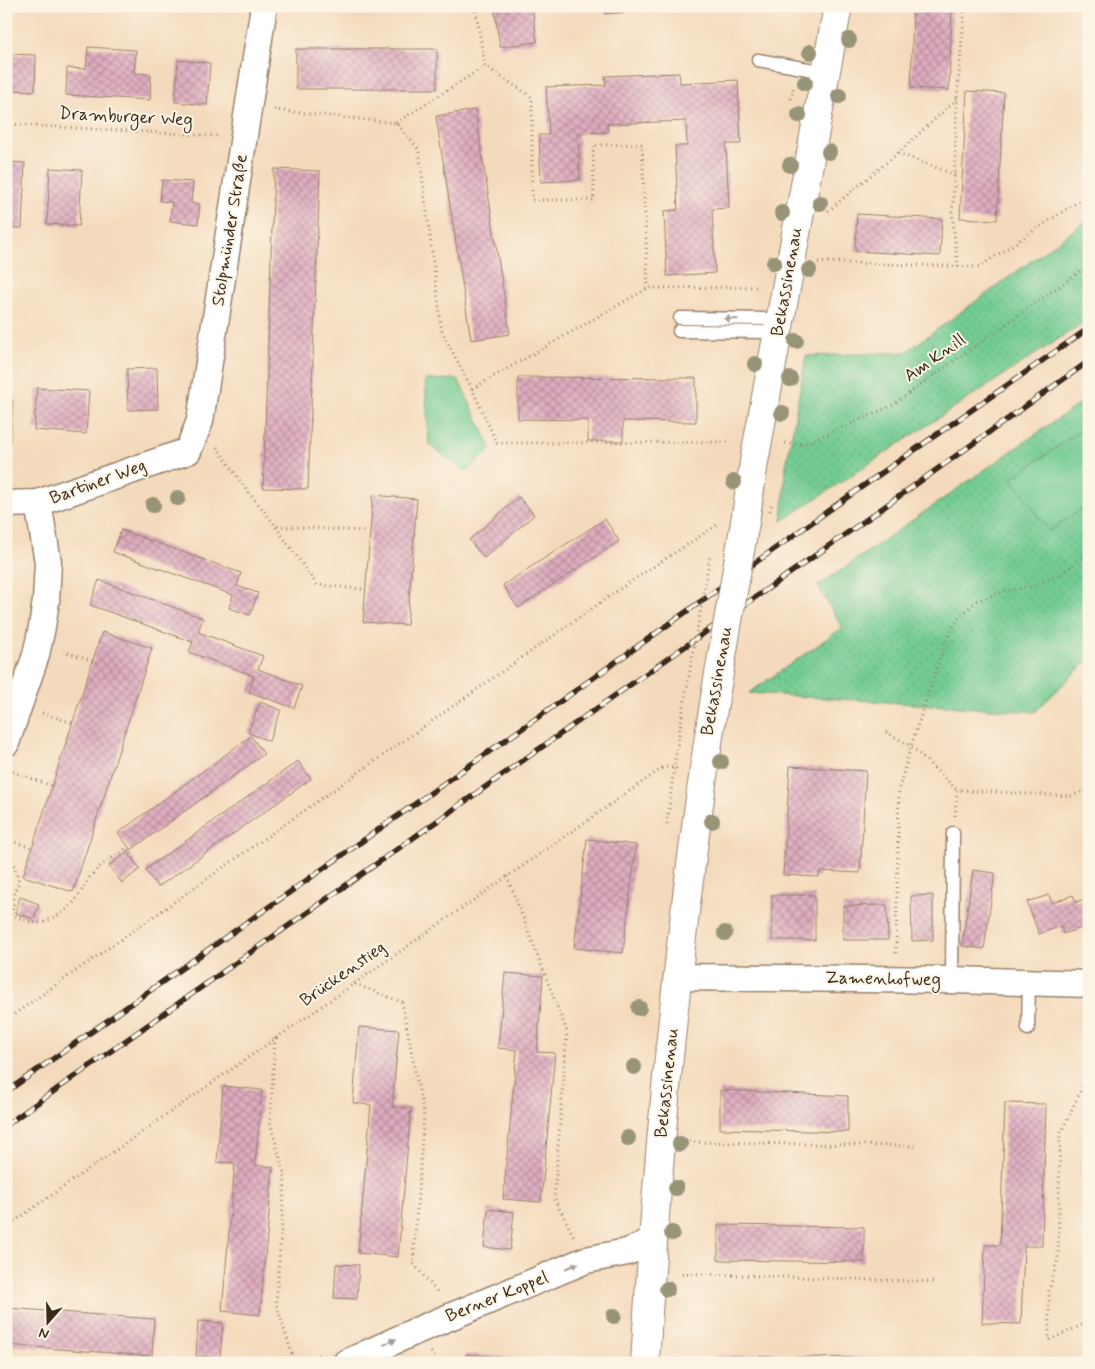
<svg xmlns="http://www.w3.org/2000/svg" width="1095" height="1369" font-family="Mynerve,sans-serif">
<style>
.grass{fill:url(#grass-dots);stroke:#567a58}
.green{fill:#72cb92;stroke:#567a58}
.building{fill:url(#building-cross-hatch)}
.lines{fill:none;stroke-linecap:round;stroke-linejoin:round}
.lane-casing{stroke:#98826d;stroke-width:15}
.street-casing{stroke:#98826d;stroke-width:29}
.secondary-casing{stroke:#98826d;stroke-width:30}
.path{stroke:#98826d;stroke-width:3;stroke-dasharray:1 4;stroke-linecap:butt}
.lane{stroke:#fff;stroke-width:12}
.street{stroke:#fff;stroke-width:26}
.secondary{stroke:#fff;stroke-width:28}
.rail-casing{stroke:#3b2a1e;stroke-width:5.5}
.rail{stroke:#fcf5e5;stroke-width:4;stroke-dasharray:11;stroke-linecap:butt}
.secondary-bridge-casing{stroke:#98826d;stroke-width:30;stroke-linecap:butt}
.path-bridge{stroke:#98826d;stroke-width:3;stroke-dasharray:1 4;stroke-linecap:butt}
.secondary-bridge{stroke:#fff;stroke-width:28}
.tree{fill:#989478}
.oneway{fill:#a79f9a}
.labels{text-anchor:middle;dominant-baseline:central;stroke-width:4;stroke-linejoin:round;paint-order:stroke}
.street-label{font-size:18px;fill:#3b2a1e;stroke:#fcf5e5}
</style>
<defs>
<pattern id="grass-dots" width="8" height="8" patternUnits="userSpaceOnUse" patternTransform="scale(1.25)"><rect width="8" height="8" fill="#72cb92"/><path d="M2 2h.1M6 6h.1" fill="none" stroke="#64ae7d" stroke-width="1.8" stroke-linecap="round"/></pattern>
<pattern id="building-cross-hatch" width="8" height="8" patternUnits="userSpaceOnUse" patternTransform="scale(1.25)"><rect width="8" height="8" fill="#dfacc0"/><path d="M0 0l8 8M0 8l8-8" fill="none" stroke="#b68c9b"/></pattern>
</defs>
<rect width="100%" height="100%" fill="#fcf5e5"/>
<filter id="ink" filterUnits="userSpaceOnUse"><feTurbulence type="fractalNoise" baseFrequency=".02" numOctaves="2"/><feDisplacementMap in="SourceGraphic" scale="10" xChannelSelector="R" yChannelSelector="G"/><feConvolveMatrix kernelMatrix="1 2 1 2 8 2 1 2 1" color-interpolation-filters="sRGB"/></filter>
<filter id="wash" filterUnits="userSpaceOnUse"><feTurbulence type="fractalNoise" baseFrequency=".0096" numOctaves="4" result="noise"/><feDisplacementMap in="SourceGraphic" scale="20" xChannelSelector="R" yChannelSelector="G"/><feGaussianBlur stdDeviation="1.12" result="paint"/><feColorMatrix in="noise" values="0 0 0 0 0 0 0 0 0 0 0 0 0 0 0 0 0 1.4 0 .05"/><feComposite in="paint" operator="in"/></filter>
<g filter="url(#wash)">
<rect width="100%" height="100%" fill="#f4dabc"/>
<g class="grass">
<path d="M1089 219V319L782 521 786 466 806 356 906 352Z"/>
<path d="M1089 397V659L1035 712 749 693 842 628 818 586Z"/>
</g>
<g class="green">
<path d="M458 379 492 449 466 471 429 445 425 380Z"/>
<path d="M1089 425V504L1049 531 1012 478Z"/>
</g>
<g id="blocks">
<g class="building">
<path d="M494 6H532L537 42 500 47Z"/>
<path d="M604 6H646V10L605 14Z"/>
<path d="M913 6H952L949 90 911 88Z"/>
<path d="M88 47 136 50 134 73 151 74 150 100 66 95 67 68 86 69Z"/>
<rect x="296" y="49" width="141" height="40"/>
<path d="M6 54 36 55 35 91 6 90Z"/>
<path d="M178 60 210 63 207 105 175 102Z"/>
<path d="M679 73 680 83 738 80 741 144H726L729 208 712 209 715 273 667 276 664 211 678 210 675 146H687L686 121 607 124 608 132 578 133 580 180 541 182 539 135H549L546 87 606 85 605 76Z"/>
<path d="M967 91 1004 93 997 220 960 218Z"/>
<path d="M475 110 510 334 471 340 436 116Z"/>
<path d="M6 162 25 163 22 228H6Z"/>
<path d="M50 168 82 170 79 226 47 224Z"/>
<path d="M274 169 320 171 308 489 263 488Z"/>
<path d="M162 180 193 182 191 203 200 204 198 224 170 221 172 202 160 201Z"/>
<path d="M857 214 942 219 940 256 855 251Z"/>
<path d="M157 368 158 409 128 410 127 369Z"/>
<path d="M518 377 696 378V422L623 421V441H588V420L518 419Z"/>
<path d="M37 388 89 391 86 434 34 430Z"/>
<path d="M6 399 13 400 10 446H6Z"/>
<path d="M373 495 417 499 407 625 363 622Z"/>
<path d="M519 497 534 515 484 558 469 540Z"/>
<path d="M605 519 619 541 518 608 503 585Z"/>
<path d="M121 530 241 573 237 586 258 593 250 615 229 608 233 595 113 552Z"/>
<path d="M99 580 203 618 198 632 263 656 258 669 302 686 294 708 249 692 254 676 189 652 193 642 90 605Z"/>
<path d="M102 632 152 648 73 892 23 876Z"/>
<path d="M260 702 281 710 269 741 248 733Z"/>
<path d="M251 736 264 754 131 850 118 833Z"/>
<path d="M298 761 311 779 158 887 145 870Z"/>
<path d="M790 766 866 771 860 873 820 871 819 877 783 875Z"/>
<path d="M587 839 636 845 623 953 574 948Z"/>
<path d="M127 852 140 869 122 883 109 866Z"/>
<path d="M973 870 995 873 984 949 962 946Z"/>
<rect x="772" y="895" width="43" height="45"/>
<path d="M933 895V940L912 941 911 896Z"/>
<path d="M1049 895 1052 903 1073 895 1076 902 1089 898V934H1086L1084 927 1063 934 1061 926 1039 934 1027 902Z"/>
<path d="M20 897 39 904 34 919 15 913Z"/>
<path d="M887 905 888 940H843V906Z"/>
<path d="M505 973 543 976 537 1052 555 1053 541 1202 503 1199 517 1050 498 1048Z"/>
<path d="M359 1027 399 1030 392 1107 411 1108 398 1257 358 1253 371 1105 353 1103Z"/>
<path d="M223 1086 262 1090 255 1165 273 1167 260 1315 222 1311 235 1163 217 1162Z"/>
<path d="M720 1090 848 1096V1132L720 1129Z"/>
<path d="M1005 1103 1046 1104 1042 1246H1024L1021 1324 982 1323 985 1245H1000Z"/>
<path d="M488 1209 514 1212 510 1250 484 1247Z"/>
<path d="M718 1225 864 1227V1262L718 1260Z"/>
<path d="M336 1264 359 1265 357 1299 334 1298Z"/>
<path d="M6 1308 154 1319 152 1356 6 1345Z"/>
<path d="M198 1321 223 1323 220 1358 196 1356Z"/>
<path d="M466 1354 517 1359V1363H465Z"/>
<path d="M715 1356 881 1358V1363H715Z"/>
</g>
</g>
</g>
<g filter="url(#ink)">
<use href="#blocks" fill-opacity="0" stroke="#98826d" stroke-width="1"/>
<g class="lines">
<g class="lane-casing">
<g id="lane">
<path d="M758 60 825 72"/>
<path d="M680 318 780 319"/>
<path d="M679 331 778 332"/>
<path d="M952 980 953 833"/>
<path d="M1028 1029 1029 982"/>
</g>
</g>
<g class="street-casing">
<g id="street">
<path d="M6 504 38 503 188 451 200 421 264 6"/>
<path d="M6 743 36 655 42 627 46 601 48 562 38 503"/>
<path d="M677 977 952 980 1089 984"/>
<path d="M346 1363 416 1331 586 1260 627 1252 652 1242"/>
</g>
</g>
<g class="secondary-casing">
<g id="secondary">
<path d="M745 522 754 462 838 6"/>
<path d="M645 1363C658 1140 680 918 715 697"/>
</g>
</g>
<g class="path">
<path d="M475 6 485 66"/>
<path d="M791 99 794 85"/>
<path d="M274 110 396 123 419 150 442 332 472 389 497 443 730 442"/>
<path d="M396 123 485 66 532 97V200H594L593 145 642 144 648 288"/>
<path d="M6 124 219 136"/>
<path d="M898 153 955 175"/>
<path d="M828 211 898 153 957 99"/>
<path d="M818 262 979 267 1088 195 1089 177"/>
<path d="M958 267 952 213 954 188 957 98 965 6"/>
<path d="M472 389 648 288 758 287"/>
<path d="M785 443 804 444 891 406 1089 265"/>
<path d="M217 447 245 488 276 526 364 531"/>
<path d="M276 527 317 585 362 589"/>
<path d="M63 651 93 661"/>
<path d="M42 713 73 723"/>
<path d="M886 732 911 746 939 661 948 637 958 619 976 601 1005 591 1033 586 1061 574 1081 560 1089 553"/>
<path d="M8 770 52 786"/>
<path d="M955 816 957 790 1071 796 1089 789"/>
<path d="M667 824 674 767 681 721"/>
<path d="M6 839 32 848"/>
<path d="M6 841 19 881 11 903"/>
<path d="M507 876 567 1032 554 1198 574 1237"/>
<path d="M14 904 11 914C19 917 28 922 37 923 42 923 47 921 51 919 74 908 78 896 90 877 99 865 115 856 126 848L136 860"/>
<path d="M896 953 899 788 911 746 957 790"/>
<path d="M355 984 402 1002 417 1081 424 1113 413 1263 438 1293"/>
<path d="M6 1020 627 584 717 525"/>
<path d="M275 1038 270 1122 285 1177 276 1304 295 1363"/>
<path d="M1089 1073 1060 1135 1058 1258 1049 1291V1340L1089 1322"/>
<path d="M689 1142 915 1146"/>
<path d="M6 1227 664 767 677 768"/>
<path d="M677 1273 936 1282"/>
<path d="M431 1352 438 1363"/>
<path d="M299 1363 322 1353"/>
</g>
<use href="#lane" class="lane"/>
<use href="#street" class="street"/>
<use href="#secondary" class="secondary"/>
<g class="rail-casing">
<g id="rail">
<path d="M6 1092 544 713 856 491 1089 328"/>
<path d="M6 1125 610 699 870 517 1089 361"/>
</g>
</g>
<use href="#rail" class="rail"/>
<g class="secondary-bridge-casing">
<path id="secondary-bridge" d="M715 697 745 522"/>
</g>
<g class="path-bridge">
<path d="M770 511 772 503"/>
<path d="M681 721 710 556"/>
</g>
<use href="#secondary-bridge" class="secondary-bridge"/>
</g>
<g class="tree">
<circle cx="849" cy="40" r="8"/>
<circle cx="810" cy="52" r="8"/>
<circle cx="805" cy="83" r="8"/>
<circle cx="839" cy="96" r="8"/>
<circle cx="799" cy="115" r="8"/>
<circle cx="829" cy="152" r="8"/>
<circle cx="790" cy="165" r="8"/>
<circle cx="820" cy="203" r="8"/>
<circle cx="782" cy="213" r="8"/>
<circle cx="774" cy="263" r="8"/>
<circle cx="809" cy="270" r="8"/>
<circle cx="796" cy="341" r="8"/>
<circle cx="755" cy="364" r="8"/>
<circle cx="790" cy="379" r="8"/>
<circle cx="782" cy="413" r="8"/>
<circle cx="734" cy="482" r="8"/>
<circle cx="178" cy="498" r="8"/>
<circle cx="153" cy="505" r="8"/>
<circle cx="721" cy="762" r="8"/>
<circle cx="712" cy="821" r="8"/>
<circle cx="725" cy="933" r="8"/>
<circle cx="639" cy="1008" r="8"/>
<circle cx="634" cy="1067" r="8"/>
<circle cx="628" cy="1138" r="8"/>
<circle cx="680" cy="1144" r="8"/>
<circle cx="676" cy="1188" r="8"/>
<circle cx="672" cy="1233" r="8"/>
<circle cx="667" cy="1289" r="8"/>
<circle cx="614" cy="1316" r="8"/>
</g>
<defs><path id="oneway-solid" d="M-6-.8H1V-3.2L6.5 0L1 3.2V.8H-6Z" transform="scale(1.25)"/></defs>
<g class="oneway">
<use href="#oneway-solid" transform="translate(731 319) rotate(-179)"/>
<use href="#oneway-solid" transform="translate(572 1266) rotate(-22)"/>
<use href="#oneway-solid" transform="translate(390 1342) rotate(-25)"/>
</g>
</g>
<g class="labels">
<g class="street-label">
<text transform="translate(126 117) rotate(3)">Dramburger Weg</text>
<text transform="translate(230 230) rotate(-81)">Stolpmünder Straße</text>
<text transform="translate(787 282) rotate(-80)">Bekassinenau</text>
<text transform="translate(935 358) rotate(-35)">Am Knill</text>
<text transform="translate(98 482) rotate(-20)">Bartiner Weg</text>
<text transform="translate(717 681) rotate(-80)">Bekassinenau</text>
<text transform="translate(343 974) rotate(-35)">Brückenstieg</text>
<text transform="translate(883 979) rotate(1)">Zamenhofweg</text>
<text transform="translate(667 1083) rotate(-84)">Bekassinenau</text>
<text transform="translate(497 1297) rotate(-22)">Berner Koppel</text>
</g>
</g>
<rect width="1095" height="1369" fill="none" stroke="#fcf5e5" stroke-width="25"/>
<g transform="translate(48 1322) rotate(200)" stroke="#fcf5e5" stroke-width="4" paint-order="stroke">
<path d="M0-4L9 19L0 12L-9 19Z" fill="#3b2a1e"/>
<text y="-8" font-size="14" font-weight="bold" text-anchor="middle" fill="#3b2a1e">N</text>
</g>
</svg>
